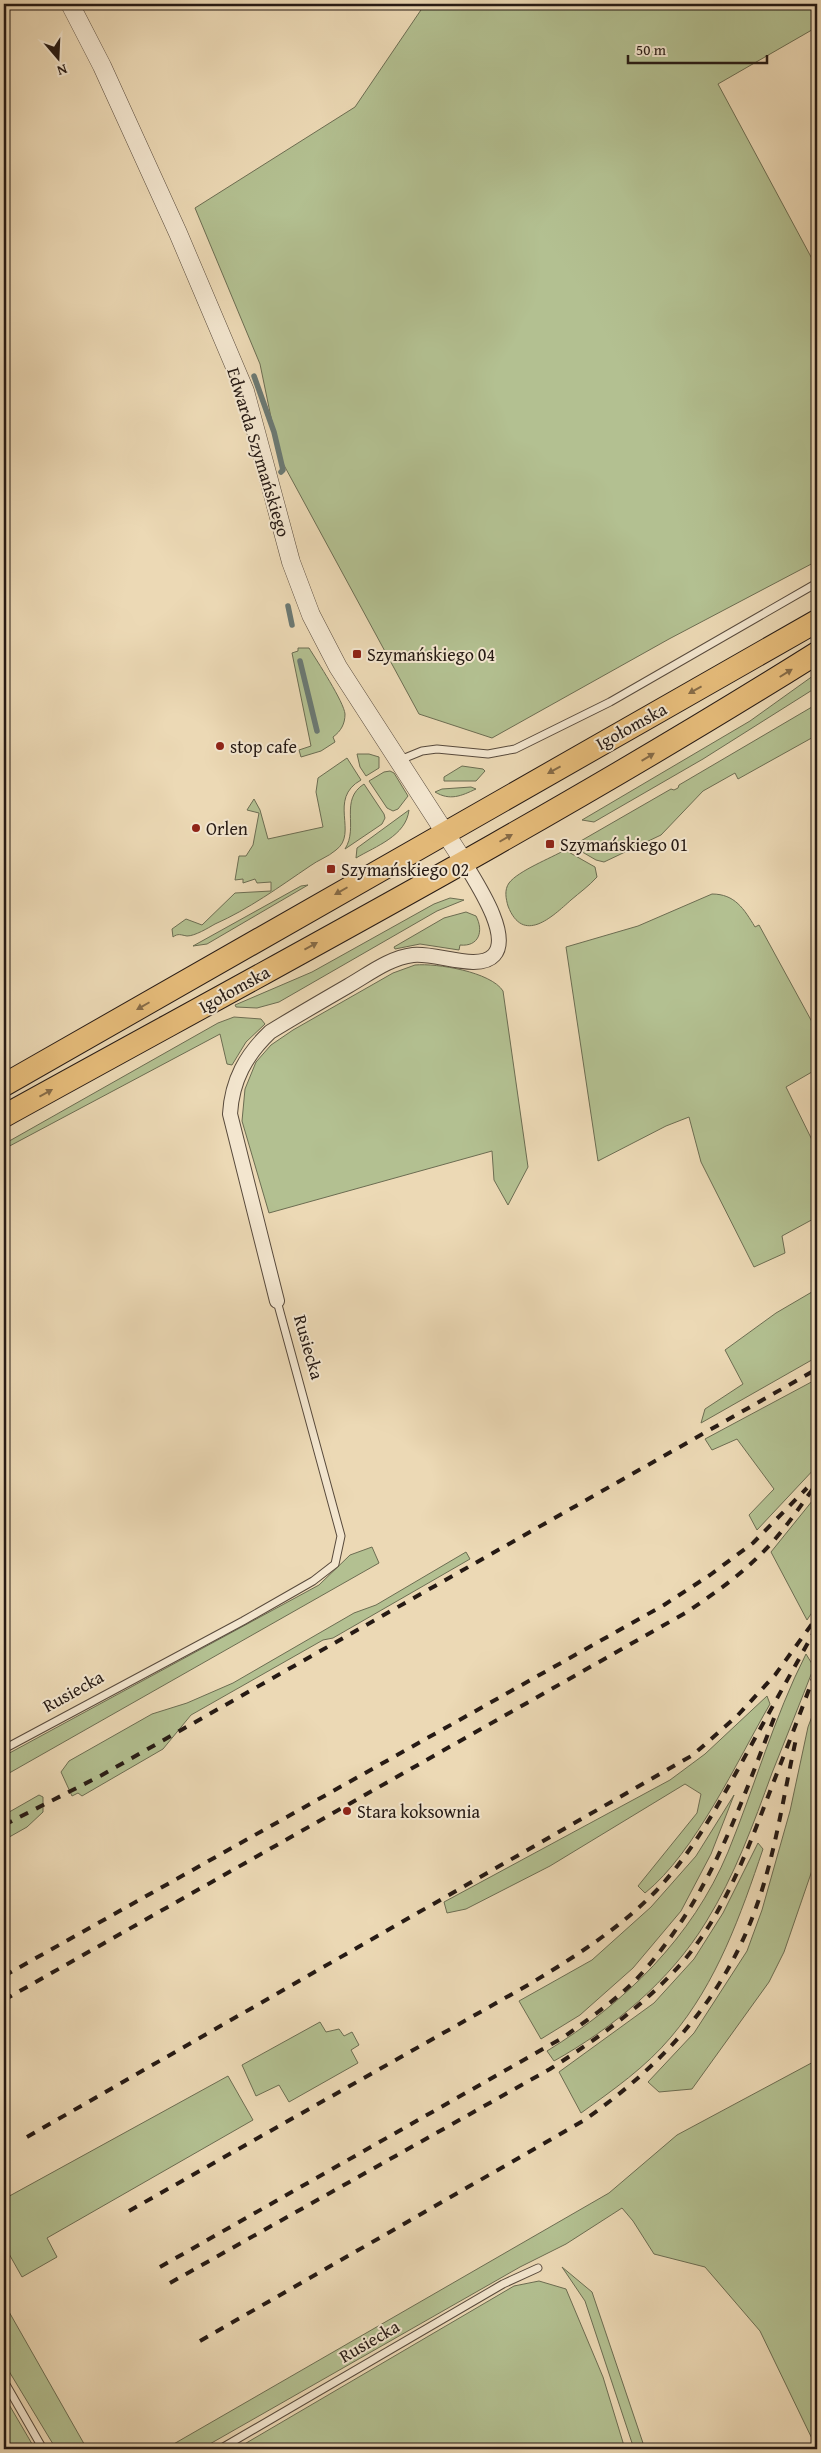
<svg xmlns="http://www.w3.org/2000/svg" width="821" height="2453" font-family="'Gentium Book Plus',serif">
<style>
.green{fill:#b3c091;stroke:#6c6d52}
.lines{fill:none;stroke-linecap:round;stroke-linejoin:round}
.stream{stroke:#6b7973;stroke-width:5.5}
.service-casing{stroke:#584a3c;stroke-width:9}
.minor-casing{stroke:#584a3c;stroke-width:16}
.tertiary-casing{stroke:#584a3c;stroke-width:19}
.primary-casing{stroke:#261a14;stroke-width:24}
.service{stroke:#f3e6cf;stroke-width:7}
.minor{stroke:#f3e6cf;stroke-width:14}
.tertiary{stroke:#f3e6cf;stroke-width:18}
.primary{stroke:#e6bc7a;stroke-width:22}
.rail{stroke:#261a14;stroke-width:4;stroke-dasharray:9 9;stroke-linecap:butt}
.oneway{fill:#866b47}
.poi-dot{fill:#8f2418;stroke:#f3e6cf;stroke-width:2}
.labels{text-anchor:middle;dominant-baseline:central;stroke-width:4;stroke-linejoin:round;paint-order:stroke}
.street-label{font-size:18px;fill:#261a14;stroke:#f3e6cf}
.poi-label{font-size:18px;fill:#261a14;stroke:#f3e6cf;text-anchor:start}
</style>
<rect width="100%" height="100%" fill="#ecd9b5"/>
<filter id="stains"><feTurbulence type="fractalNoise" baseFrequency=".004" numOctaves="4"/><feColorMatrix values="0 0 0 0 .2 0 0 0 0 .09 0 0 0 0 .02 0 0 0 .5 -.17"/></filter>
<radialGradient id="worn" r=".72"><stop offset=".6" stop-color="#630" stop-opacity="0"/><stop offset="1" stop-color="#630" stop-opacity=".3"/></radialGradient>
<g class="green">
<path d="M425 4H817V27L718 84 817 268V561L669 639 492 738 419 714 279 456 260 364 195 208 355 107Z"/>
<path d="M298 648H309C317 661 344 702 345 714 345 724 341 731 333 737L335 742 321 751 301 757 299 750 311 746 292 653 298 651Z"/>
<path d="M817 673V687L703 759 594 822 582 820 750 721Z"/>
<path d="M817 704V735L738 779 735 773 703 791 661 835 604 862 596 860 572 846 671 789 674 790 678 788 679 785Z"/>
<path d="M357 754H369L379 757V768L366 776 360 767Z"/>
<path d="M347 758 361 780C327 799 359 833 336 850 328 857 318 860 310 866 279 887 249 909 215 924 208 928 195 936 187 936 181 935 178 933 173 937L172 929 186 919 202 925 235 893 271 891V882L257 883 255 879 243 883V879L235 880 239 856H246L253 845 259 813 247 810 254 799 260 810 268 839 323 827 316 792 318 778Z"/>
<path d="M462 766 483 769 485 771 476 781H444V777Z"/>
<path d="M390 771 394 773 408 796 398 809 393 811 387 808 369 781 384 772Z"/>
<path d="M364 784 384 814 385 818 382 824 345 849C359 827 339 800 364 784Z"/>
<path d="M471 787 476 789C461 796 450 801 435 792L442 789Z"/>
<path d="M409 810C406 836 376 846 356 858L357 848Z"/>
<path d="M565 850 595 867 597 877C589 886 579 893 571 900 552 917 523 945 508 906 506 899 504 890 509 883 518 871 551 858 565 850Z"/>
<path d="M308 885 207 944 193 946 301 886Z"/>
<path d="M712 894C735 894 744 909 755 927L759 925 817 1031V1069L786 1087 817 1150V1217L782 1236 785 1253 754 1267 701 1162 689 1117 666 1126 598 1161 566 947 638 926Z"/>
<path d="M450 898 464 900 437 911 279 1002 257 1008 236 1007 235 1005 312 972 434 904Z"/>
<path d="M466 912 476 916C484 931 479 947 460 945L459 950 420 944 395 949 394 947 444 918Z"/>
<path d="M415 965C437 963 491 972 503 991L528 1167 508 1205 494 1180 492 1151 269 1213 242 1121 245 1089 256 1062 271 1045 293 1030 393 973Z"/>
<path d="M234 1017 261 1019 265 1024 246 1042 232 1065 227 1064 220 1034 4 1149V1144L218 1023Z"/>
<path d="M817 1289V1357L701 1423 705 1409 743 1384 725 1350 776 1313Z"/>
<path d="M817 1379V1466L757 1530 749 1515 774 1489 737 1439 712 1450 705 1439Z"/>
<path d="M817 1495V1605L807 1620 771 1552Z"/>
<path d="M372 1547 379 1563 4 1776V1756L319 1585 350 1555Z"/>
<path d="M466 1552 470 1559 333 1638 323 1640 191 1715 163 1749 82 1796 78 1793 72 1796 61 1772 69 1761 152 1714 187 1703 233 1683 354 1613 376 1605Z"/>
<path d="M806 1654 814 1667C800 1703 786 1738 772 1773 753 1825 735 1875 706 1922 670 1981 613 2028 554 2061L547 2051C625 2003 692 1938 728 1852 755 1786 774 1717 806 1654Z"/>
<path d="M767 1696 770 1704C737 1761 695 1853 645 1893L638 1886 697 1813 701 1794 685 1784 550 1866 466 1909 447 1913 444 1902 670 1780 705 1754Z"/>
<path d="M817 1703V1856L784 1952 769 1982 692 2089 659 2092 648 2082 694 2033 747 1951 762 1910 790 1811 808 1727Z"/>
<path d="M39 1795 43 1797V1812L27 1827 4 1840V1815Z"/>
<path d="M734 1795 711 1854 681 1911 633 1968 580 2015 541 2039 519 2001 592 1960 651 1907 696 1856Z"/>
<path d="M758 1843 763 1849C741 1914 717 1983 671 2037 646 2067 613 2090 581 2113L559 2072 654 2003 694 1959 723 1913Z"/>
<path d="M320 2022 326 2032 339 2029 344 2036 352 2032 359 2045 351 2050 358 2063 289 2102 279 2085 256 2096 242 2065Z"/>
<path d="M817 2060V2449L760 2331 705 2267 654 2254 633 2221 622 2208 566 2244 520 2267 201 2449H165L609 2193 677 2135Z"/>
<path d="M228 2076 253 2120 47 2238 57 2257 22 2277 4 2245V2199Z"/>
<path d="M562 2267 592 2292 645 2449H634L585 2301Z"/>
<path d="M539 2281 566 2289 603 2377 625 2449H236L514 2286Z"/>
<path d="M4 2303 87 2449H56L4 2363Z"/>
<path d="M4 2396 35 2449H4Z"/>
</g>
<g class="lines">
<g class="stream">
<path d="M254 376 274 432 283 470 281 472"/>
<path d="M288 606 292 625"/>
<path d="M300 661 317 731"/>
</g>
<g class="service-casing">
<g id="service">
<path d="M400 760 422 751 437 749 488 754 515 749 610 702 817 583"/>
<path d="M4 1749 243 1621 313 1581 335 1564 341 1536 277 1301"/>
<path d="M4 2381 43 2449"/>
<path d="M220 2449 503 2284 538 2268"/>
</g>
</g>
<g class="minor-casing">
<path id="minor" d="M277 1301 230 1114C232 1080 246 1055 270 1032 296 1016 322 1001 348 986 369 974 389 958 413 955 435 952 479 972 494 955 512 935 475 881 464 862"/>
</g>
<g class="tertiary-casing">
<path id="tertiary" d="M70 4 102 66 178 233 245 391 291 562 311 615 338 667 464 862"/>
</g>
<g class="primary-casing">
<g id="primary">
<path d="M4 1085 817 621"/>
<path d="M4 1116C277 965 553 819 817 653"/>
</g>
</g>
<use href="#service" class="service"/>
<use href="#minor" class="minor"/>
<use href="#tertiary" class="tertiary"/>
<use href="#primary" class="primary"/>
<g class="rail">
<path d="M4 1825 102 1775 817 1369"/>
<path d="M4 1976 664 1605 710 1575 753 1543 807 1488"/>
<path d="M4 2000 687 1612C712 1595 738 1577 760 1555 782 1534 799 1508 817 1483"/>
<path d="M27 2137 693 1755 738 1715 775 1675 817 1617"/>
<path d="M129 2211 528 1985C573 1958 619 1929 656 1891 692 1853 717 1807 742 1762 766 1718 790 1675 814 1632"/>
<path d="M160 2267 564 2037C591 2017 621 1997 643 1972 712 1893 739 1808 776 1713"/>
<path d="M170 2283 550 2069C597 2039 642 2007 680 1965 723 1916 746 1854 769 1794 785 1752 802 1710 817 1667"/>
<path d="M200 2341 583 2121C664 2064 725 1998 758 1902 776 1850 784 1793 796 1739"/>
</g>
</g>
<defs><path id="oneway-solid" d="M-6-.8H1V-3.2L6.5 0L1 3.2V.8H-6Z" transform="scale(1.25)"/></defs>
<g class="oneway">
<use href="#oneway-solid" transform="translate(786 673) rotate(-32)"/>
<use href="#oneway-solid" transform="translate(695 690) rotate(151)"/>
<use href="#oneway-solid" transform="translate(648 757) rotate(-31)"/>
<use href="#oneway-solid" transform="translate(554 770) rotate(151)"/>
<use href="#oneway-solid" transform="translate(506 838) rotate(-30)"/>
<use href="#oneway-solid" transform="translate(341 891) rotate(150)"/>
<use href="#oneway-solid" transform="translate(311 946) rotate(-29)"/>
<use href="#oneway-solid" transform="translate(143 1006) rotate(150)"/>
<use href="#oneway-solid" transform="translate(46 1093) rotate(-29)"/>
</g>
<g class="poi-dot">
<rect x="352" y="649" width="10" height="10" rx="2.5"/>
<circle cx="220" cy="746" r="5"/>
<circle cx="196" cy="828" r="5"/>
<rect x="545" y="839" width="10" height="10" rx="2.5"/>
<rect x="326" y="864" width="10" height="10" rx="2.5"/>
<circle cx="347" cy="1811" r="5"/>
</g>
<g class="labels">
<g class="street-label">
<text transform="translate(259 452) rotate(73)">Edwarda Szymańskiego</text>
<text transform="translate(631 726) rotate(-29)">Igołomska</text>
<text transform="translate(234 989) rotate(-29)">Igołomska</text>
<text transform="translate(309 1347) rotate(74)">Rusiecka</text>
<text transform="translate(73 1691) rotate(-29)">Rusiecka</text>
<text transform="translate(369 2341) rotate(-30)">Rusiecka</text>
</g>
<g class="poi-label">
<text x="367" y="654">Szymańskiego 04</text>
<text x="230" y="746">stop cafe</text>
<text x="206" y="828">Orlen</text>
<text x="560" y="844">Szymańskiego 01</text>
<text x="341" y="869">Szymańskiego 02</text>
<text x="357" y="1811">Stara koksownia</text>
</g>
</g>
<rect width="821" height="2453" fill="none" stroke="#ecd9b5" stroke-width="20"/>
<rect x="5" y="5" width="811" height="2443" fill="none" stroke="#261a14" stroke-width="2.5"/>
<rect x="10" y="10" width="801" height="2433" fill="none" stroke="#261a14"/>
<g transform="translate(58 58) rotate(161)" stroke="#f3e6cf" stroke-width="4" paint-order="stroke">
<path d="M0-4L9 19L0 12L-9 19Z" fill="#261a14"/>
<text y="-8" font-size="14" font-weight="bold" text-anchor="middle" fill="#261a14">N</text>
</g>
<path d="M628 55v8h139v-8" fill="none" stroke="#261a14" stroke-width="2.5"/>
<text x="636" y="55" font-size="15" fill="#261a14" stroke="#f3e6cf" stroke-width="4" paint-order="stroke">50 m</text>
<rect width="100%" height="100%" filter="url(#stains)"/>
<rect width="100%" height="100%" fill="url(#worn)"/>
</svg>
